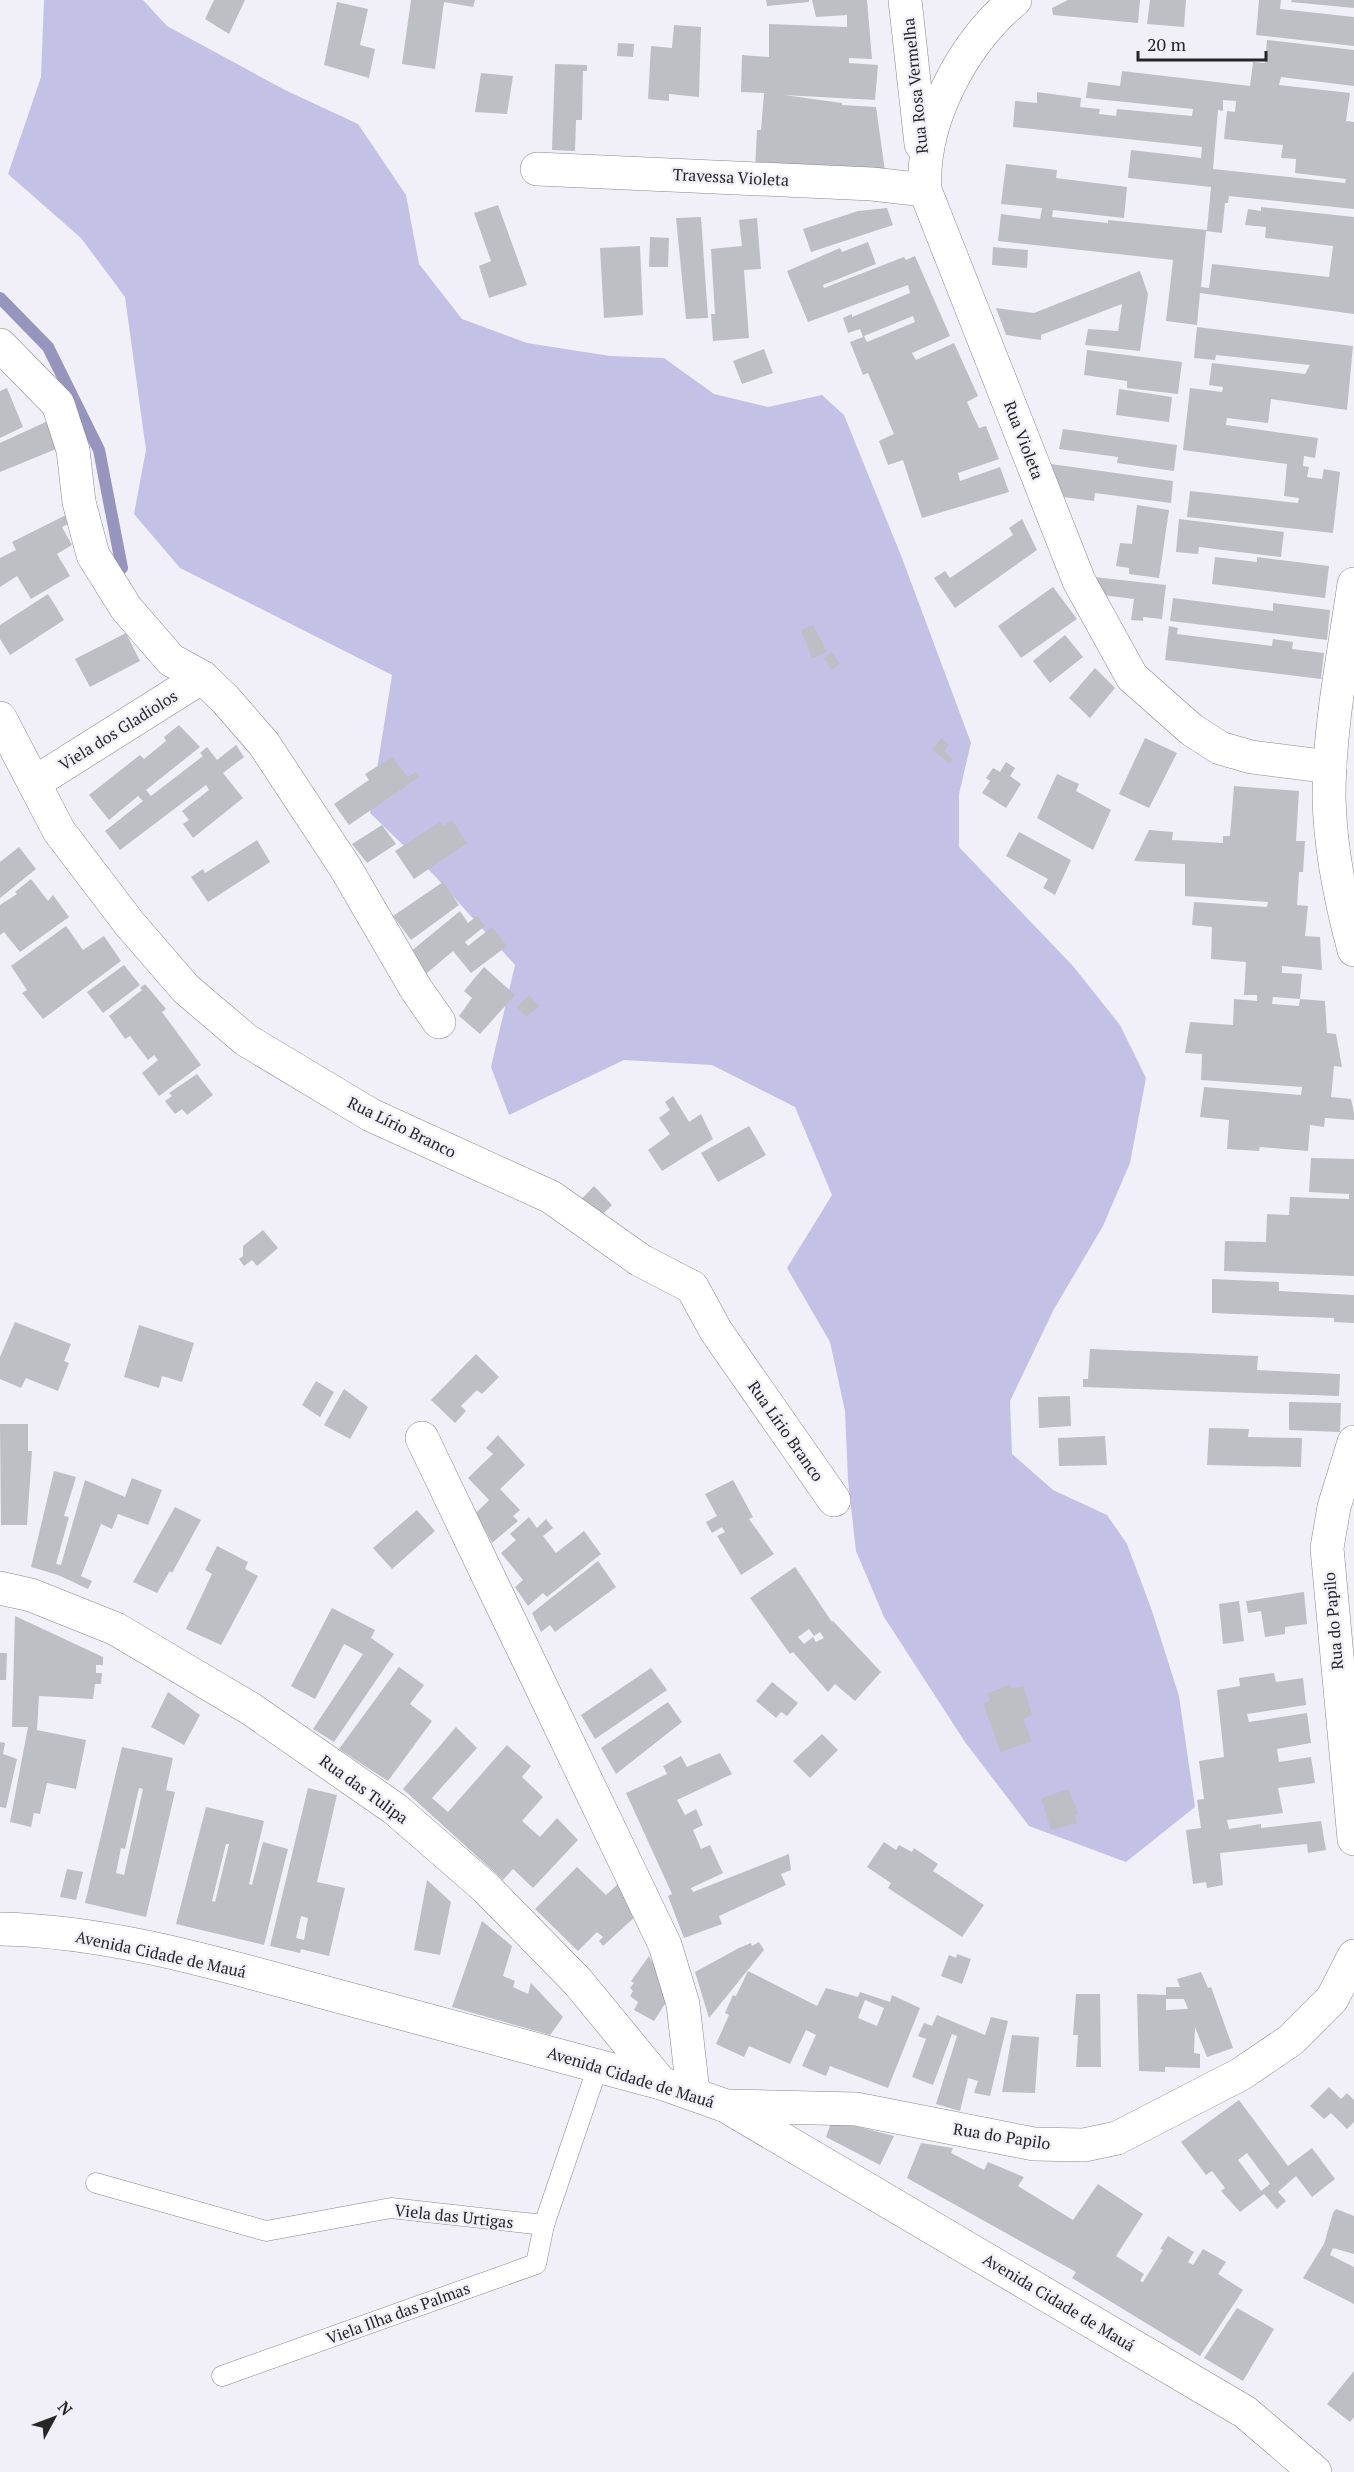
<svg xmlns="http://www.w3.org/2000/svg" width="1354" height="2472" font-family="'PT Serif',serif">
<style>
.green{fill:#c3c1e5}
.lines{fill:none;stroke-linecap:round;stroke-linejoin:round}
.stream{stroke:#9794bd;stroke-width:12}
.building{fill:#bebec5;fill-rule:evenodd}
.lane-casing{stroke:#88878e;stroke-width:21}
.street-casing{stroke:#88878e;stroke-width:34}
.secondary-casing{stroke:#88878e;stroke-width:34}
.lane{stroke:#fff;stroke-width:20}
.street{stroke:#fff;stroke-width:33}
.secondary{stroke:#fff;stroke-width:33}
.labels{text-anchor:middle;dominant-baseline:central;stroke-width:5;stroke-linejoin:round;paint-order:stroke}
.street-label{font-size:16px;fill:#262629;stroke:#f1f0f8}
</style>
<rect width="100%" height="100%" fill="#f1f0f8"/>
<path class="green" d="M44 0H143L167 26 285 90 358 124 406 195 419 264 462 319 527 343 610 356 664 358 714 394 768 407 822 395 844 415 902 558 971 743 959 794V847L1073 966 1120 1025 1146 1078 1130 1163 1103 1226 1054 1309 1010 1401 1012 1454 1053 1490 1107 1515 1127 1544 1151 1608 1179 1696 1195 1807 1126 1862 1029 1826 965 1742 884 1617 856 1551 848 1480 845 1411 830 1342 787 1268 832 1195 795 1107 712 1065 624 1060 509 1115 491 1067 515 965 433 874 370 813 392 675 180 568 134 514 146 450 125 297 81 238 8 174 41 77Z"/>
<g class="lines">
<path class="stream" d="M0 298 48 347 99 450 122 568"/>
</g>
<g class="building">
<path d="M214 0H245L229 34 205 19Z"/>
<path d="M411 0H475L473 7 444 2 435 69 402 64Z"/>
<path d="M766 0H809V2L767 6Z"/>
<path d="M812 0H867L872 59 849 58V63L878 65 875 100 784 95 842 103V105L876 107 886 178 755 169 757 130H761L764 93 741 92 742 55 769 57V24L847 27V15L816 17Z"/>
<path d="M1068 0H1140L1138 23 1053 15 1052 8Z"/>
<path d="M1150 0H1186L1184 27 1147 24Z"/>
<path d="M1259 0H1281L1280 9 1354 17V46L1256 35Z"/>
<path d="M1292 0H1354V8L1291 2Z"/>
<path d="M337 2 368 9 360 45 375 49 369 78 324 65Z"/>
<path d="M674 25 701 27 699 97 669 94V101L648 99 651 46 672 48Z"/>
<path d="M1267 40 1354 50V86L1281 77 1279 85 1350 93 1346 121 1354 122V209L1229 196 1228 203H1225L1222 233 1206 231 1201 287 1209 288 1212 264 1329 277 1333 246 1265 238 1266 227 1245 225 1248 209 1261 211V207L1354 217V314L1200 293 1197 325 1166 321 1173 260 998 241 1001 214 1040 219 1042 208 1001 204 1006 164 1057 170 1056 178 1127 187 1124 218 1053 210 1052 217 1108 223V220L1207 230 1211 187 1128 178 1131 150 1201 158 1202 147 1013 127 1015 101 1037 103V92L1081 98 1080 107 1100 109 1099 114 1116 116 1117 109 1192 116 1193 109 1086 98 1088 82 1120 86 1122 71 1250 86 1253 62 1265 63ZM1223 100 1236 101 1235 112 1227 111 1224 139 1283 145 1281 158 1296 159 1295 173 1346 179 1345 183 1213 169 1218 110 1223 111Z"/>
<path d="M618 43 634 44 633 57 617 56Z"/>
<path d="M555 64 587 65V71H583L582 120H576L575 151 552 150Z"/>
<path d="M481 73 513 76 507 114 475 112Z"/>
<path d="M498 205 527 285 489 298 479 266 491 261 474 213Z"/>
<path d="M887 208 893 225 811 252 803 229 858 211Z"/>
<path d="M701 217 708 318 686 319 676 218Z"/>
<path d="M757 218 761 269 744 270 749 338 713 341 711 314H715L711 249 742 246 739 220Z"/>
<path d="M650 237 669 238 668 267H649Z"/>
<path d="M868 242 876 264 823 285 824 288 904 257 906 260 915 256 950 336 912 353 916 360 954 343 978 396 967 402 979 428 986 426 999 459 958 473 960 481 1000 467 1009 492 922 518 903 460 888 465 879 441 894 434 868 373 863 375 850 342 863 337 860 329 848 333 843 318 852 314V317L910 293 908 285 808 322 787 271 840 248 842 252ZM913 316 915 322 867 342 864 336Z"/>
<path d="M640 246 643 315 604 318 600 248Z"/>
<path d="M993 247 1028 250 1027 268 992 265Z"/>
<path d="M1140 271 1148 294 1140 351 1085 345 1088 329 1118 331 1122 304 1041 335V340L1006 335 996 308 1034 313Z"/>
<path d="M1197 327 1353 346 1347 410 1271 399 1268 423 1227 418 1226 425 1318 438 1315 458 1304 456 1303 466 1309 467 1307 477 1322 479 1324 469 1340 472 1333 533 1187 517 1190 491 1298 503 1299 498 1284 496 1287 464 1183 450 1190 388 1222 392 1223 387 1209 385 1212 363 1305 374 1310 365 1216 355 1215 360 1194 358Z"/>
<path d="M764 349 773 373 742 384 733 361Z"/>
<path d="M1087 350 1182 362 1178 394 1127 388V381L1084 375Z"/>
<path d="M7 388 23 427 0 438V391Z"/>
<path d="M1119 389 1172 397 1169 422 1116 415Z"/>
<path d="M50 420 61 447 0 472V443Z"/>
<path d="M1063 429 1177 445 1174 471 1117 463 1118 457 1059 449Z"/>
<path d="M1051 464 1173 481 1171 503 1095 493 1094 501 1063 497Z"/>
<path d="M1137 505 1169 510 1159 578 1129 574V568L1116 566 1120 543 1132 544Z"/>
<path d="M66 515 70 523 62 527 72 545 57 554 70 576 31 599 17 576 0 587V558L16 550 12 542Z"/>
<path d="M1022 519 1037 550 955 608 934 578 945 571 950 578 1013 535 1009 528Z"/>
<path d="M1179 519 1284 532 1281 557 1199 547 1198 554 1176 552Z"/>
<path d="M1215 557 1257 562V557L1329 566 1325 598 1212 584Z"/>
<path d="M1094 577 1166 585 1162 619 1143 617V621L1131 620 1134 599 1102 595Z"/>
<path d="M1053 587 1077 619 1021 658 998 626Z"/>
<path d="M48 594 64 620 10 655 0 639V625Z"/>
<path d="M1173 598 1273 611V603L1330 610 1327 640 1170 621Z"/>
<path d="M813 625 827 652 812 658 801 630Z"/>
<path d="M1169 626 1178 628 1177 634 1272 646 1273 639 1293 642 1292 649 1324 653 1321 679 1165 660Z"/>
<path d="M126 633 140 661 90 687 75 659Z"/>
<path d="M1065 635 1083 657 1050 683 1033 661Z"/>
<path d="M832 652 840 664 832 670 824 658Z"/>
<path d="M1095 668 1115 688 1090 718 1069 698Z"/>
<path d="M179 725 200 747 146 790 151 796 203 756 200 753 207 747 217 760 236 745 244 757 223 773 243 798 193 838 183 824 189 820 182 811 209 790 206 785 120 850 105 831 143 801 138 796 109 820 89 795 140 755 144 759 166 741 164 737Z"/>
<path d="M942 738 949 745 944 751 953 759 949 764 932 749Z"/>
<path d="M1145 738 1177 753 1149 808 1119 794Z"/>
<path d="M392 757 408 777 416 772 419 777 349 825 334 804 369 780 365 774Z"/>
<path d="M1006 762 1015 768 1010 776 1021 784 1006 808 982 793 990 781 986 778 993 768 1000 772Z"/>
<path d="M1057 774 1079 784 1076 791 1111 810 1093 850 1037 818Z"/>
<path d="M1234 786 1299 791 1296 841H1305L1303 872H1299L1297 905 1308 906 1305 936 1320 937 1322 970 1282 966V973L1302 974 1300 999 1325 1001 1327 1033 1336 1034 1342 1067 1334 1066 1331 1097 1351 1099 1354 1113V1120L1325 1118 1324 1127 1310 1125 1308 1151 1260 1147 1259 1151 1227 1149 1229 1120 1200 1117 1204 1087 1301 1095 1302 1087 1201 1080 1202 1054 1185 1053 1190 1022 1233 1025 1234 999 1257 1001V995H1244L1246 962 1211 959 1212 927 1192 925 1194 902 1267 907 1268 902 1185 896V864L1134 861 1149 830 1173 832 1172 840 1223 843V836H1230ZM1273 997 1300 999 1299 1006 1272 1004Z"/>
<path d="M452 820 467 843 414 879 395 851 440 822 443 826Z"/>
<path d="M382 825 396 844 367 863 352 844Z"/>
<path d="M1019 832 1071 860 1055 895 1043 888 1048 879 1006 856Z"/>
<path d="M257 840 270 862 208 902 191 877 203 869 205 873Z"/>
<path d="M19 847 36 869 0 898V862Z"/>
<path d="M31 879 48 901 53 895 69 917 20 952 4 932 0 935V905L17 894 15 892Z"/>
<path d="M443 882 459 905 411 940 393 916Z"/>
<path d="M460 911 468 923 477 916 485 926 465 942 468 946 492 927 507 946 471 973 453 951 421 978 404 957Z"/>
<path d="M66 926 83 950 104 936 121 961 43 1019 22 993 27 990 11 966Z"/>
<path d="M124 965 140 985 103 1013 87 992Z"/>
<path d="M484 967 515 995 480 1034 459 1016 472 998 464 991Z"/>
<path d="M145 984 166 1009 162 1012 201 1065 159 1096 142 1073 158 1060 154 1055 148 1060 130 1036 125 1039 109 1016 142 990 140 988Z"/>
<path d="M529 995 539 1006 526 1017 517 1007Z"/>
<path d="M197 1074 213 1095 187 1115 182 1109 175 1114 165 1101 172 1096 169 1093Z"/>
<path d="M673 1096 689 1122 701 1114 713 1139 662 1171 648 1150 670 1134 659 1118 670 1110 665 1102Z"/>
<path d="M749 1126 766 1155 718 1182 701 1153Z"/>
<path d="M1311 1158 1354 1159V1276L1224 1271 1225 1241 1266 1242 1267 1214 1289 1215 1290 1197 1349 1199V1194L1309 1192Z"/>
<path d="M594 1186 612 1205 594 1223 576 1205Z"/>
<path d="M263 1230 278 1248 257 1266 252 1260 244 1266 239 1259 243 1256V1246Z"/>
<path d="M1212 1279 1279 1282V1291L1354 1295V1323L1334 1322V1318L1212 1313Z"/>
<path d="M15 1322 71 1344 64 1361 69 1363 58 1391 26 1378 21 1388 0 1379V1357Z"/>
<path d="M139 1325 194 1343 182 1382 162 1376 159 1388 124 1377Z"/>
<path d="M1090 1349 1258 1356 1257 1370 1340 1374 1339 1396 1083 1387V1379H1088Z"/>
<path d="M476 1354 499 1377 482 1394 477 1390 461 1406 466 1411 455 1423 431 1400Z"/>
<path d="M316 1381 334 1392 320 1417 302 1405Z"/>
<path d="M344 1389 368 1407 350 1439 324 1425Z"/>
<path d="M1070 1396 1071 1426 1039 1428 1038 1397Z"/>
<path d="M1289 1402 1341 1403 1340 1432 1289 1430Z"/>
<path d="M0 1424H28V1451H32L27 1525H1Z"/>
<path d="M1209 1428 1249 1429 1248 1437 1302 1438 1301 1467 1207 1465Z"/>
<path d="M498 1435 525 1465 500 1489 520 1510 513 1516 518 1521 492 1543 476 1513 489 1500 468 1478 493 1454 486 1448Z"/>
<path d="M1105 1436 1107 1465 1059 1466 1058 1438Z"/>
<path d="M54 1471 76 1477 64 1516 69 1517 56 1564 61 1565 85 1480 125 1497 132 1478 162 1490 148 1525 118 1514 112 1529 101 1524 81 1576 92 1581 88 1589 58 1575 31 1567Z"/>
<path d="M733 1480 753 1517 749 1519 774 1554 741 1575 717 1536 725 1532 722 1527 712 1533 706 1522 717 1516 705 1494Z"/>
<path d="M175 1507 201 1520 172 1573 170 1571 157 1593 133 1582Z"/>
<path d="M417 1510 435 1531 392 1569 373 1548Z"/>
<path d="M529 1517 537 1528 546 1519 553 1528 543 1536 556 1553 584 1531 601 1554 547 1597 543 1593 528 1606 515 1587 523 1580 501 1553 516 1540 510 1534Z"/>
<path d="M217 1546 248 1562 245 1569 258 1576 221 1645 186 1629 212 1574 205 1570Z"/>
<path d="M598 1561 616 1587 555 1632 550 1625 541 1632 532 1613Z"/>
<path d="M795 1567 832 1622 833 1621 881 1672 855 1701 835 1684 828 1692 793 1652 790 1654 750 1598ZM809 1629 814 1636 820 1632 824 1638 816 1642 813 1637 804 1644 798 1637Z"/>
<path d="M1304 1592 1307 1624 1285 1627V1634L1265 1637 1261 1611 1248 1613 1246 1601Z"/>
<path d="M1239 1601 1244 1641 1223 1644 1219 1604Z"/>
<path d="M332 1608 375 1630 371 1638 394 1654 334 1742 313 1729 363 1654 344 1644 315 1699 291 1686Z"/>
<path d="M15 1616 103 1657V1665H96V1673H102L101 1684H95L93 1699 39 1696 37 1730 86 1740 76 1789 47 1783 40 1814 34 1813 31 1827 10 1822 28 1727H12Z"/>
<path d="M0 1653H7L6 1680H0Z"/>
<path d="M399 1667 424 1685 410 1704 432 1721 388 1781 339 1749Z"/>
<path d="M651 1668 667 1690 595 1739 581 1715Z"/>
<path d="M1274 1673 1276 1682 1303 1678 1306 1705 1247 1714 1249 1722 1307 1713 1311 1743 1277 1749 1279 1762 1311 1757 1315 1783 1278 1788 1283 1813 1227 1820 1229 1829 1261 1824V1828L1321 1821 1326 1850 1308 1853 1307 1844 1220 1853 1223 1885 1207 1888 1206 1882 1193 1884 1186 1830 1201 1828 1197 1800 1204 1799 1199 1761 1224 1757 1217 1690 1240 1686 1239 1678Z"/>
<path d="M772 1682 798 1703 787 1716 781 1712 776 1718 756 1701Z"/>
<path d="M1010 1684 1012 1689 1023 1686 1032 1715 1023 1719 1032 1741 1001 1752 983 1704 990 1700 987 1694Z"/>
<path d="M168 1692 200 1715 184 1745 151 1727Z"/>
<path d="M668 1702 682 1722 616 1774 601 1748Z"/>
<path d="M456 1727 477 1748 432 1798 448 1812 507 1745 531 1766 522 1777 543 1797 522 1821 540 1837 557 1818 578 1840 533 1888 513 1869 503 1880 403 1789Z"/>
<path d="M822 1734 838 1750 810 1778 793 1761Z"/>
<path d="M0 1742 5 1743 3 1754 17 1759 6 1808 0 1807Z"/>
<path d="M122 1747 173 1758 166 1790 175 1792 146 1917 85 1903ZM139 1788 143 1789 124 1875 116 1873 121 1848 125 1849Z"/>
<path d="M720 1753 732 1774 677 1800 685 1815 696 1809 703 1825 693 1830 701 1849 710 1845 723 1873 691 1888 693 1892 789 1854 791 1870 781 1874 786 1885 719 1916 722 1924 684 1938 668 1896 672 1894 626 1793 667 1774 663 1766 681 1756 687 1767Z"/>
<path d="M308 1788 337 1795 317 1882 345 1888 329 1956 301 1949 300 1953 270 1946ZM301 1916 308 1918 304 1940 296 1938Z"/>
<path d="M1069 1789 1078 1814 1075 1815 1077 1823 1051 1830 1041 1798Z"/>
<path d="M206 1807 264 1821 249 1884 252 1885 263 1842 288 1849 264 1945 176 1924ZM226 1844H229L215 1902 212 1901Z"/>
<path d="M884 1842 896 1850 899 1845 912 1852 914 1848 938 1864 933 1871 984 1905 962 1937 888 1888 891 1883 867 1867Z"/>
<path d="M577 1867 606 1895 618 1884 637 1915 603 1946 599 1941 603 1937 597 1932 578 1951 535 1909Z"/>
<path d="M67 1869 83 1872 76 1900 60 1897Z"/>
<path d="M427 1880 451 1902 440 1955 414 1950Z"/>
<path d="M482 1921 512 1946 503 1976 515 1981 513 1987 528 1994 531 1983 563 2017 550 2035 452 2007Z"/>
<path d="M759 1942 764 1950 709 2018 695 1972 739 1948 751 1943 752 1946Z"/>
<path d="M957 1954 971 1959 962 1984 941 1976 949 1955 956 1958Z"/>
<path d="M649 1956 670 1996 654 2021 634 2010 638 2002 630 1996 633 1991 630 1988 634 1983 631 1981Z"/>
<path d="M748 1971 817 2006 826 1988 858 1997 860 1992 890 2002 892 1995 920 2008 888 2088 830 2066 826 2076 802 2066 816 2035 806 2030 790 2064 749 2046 744 2057 716 2044 729 2015 725 2013 733 1995 736 1996ZM865 2000 884 2008 877 2026 858 2018Z"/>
<path d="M1201 1972 1208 1988 1211 1987 1233 2048 1207 2057 1195 2027 1194 2053 1200 2054V2068L1165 2067V2072L1139 2071 1137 1994 1166 1995V1987H1180L1177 1979ZM1166 1999H1184L1188 2009 1166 2010Z"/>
<path d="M1076 1994H1100L1101 2067H1076L1078 2035H1073Z"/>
<path d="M937 2015 985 2035 991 2017 1008 2021 990 2096 974 2093 978 2081 968 2078 960 2111 936 2104 957 2036 952 2034 933 2085 912 2077 926 2039 918 2036 924 2023 932 2026Z"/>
<path d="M1012 2035 1039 2037 1035 2093 1002 2092Z"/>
<path d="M1329 2087 1341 2099 1347 2093 1354 2100V2122L1347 2129 1331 2113 1324 2119 1310 2106Z"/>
<path d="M1239 2100 1288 2166 1312 2148 1335 2179 1312 2197 1296 2176 1278 2192 1286 2201 1277 2209 1264 2194 1240 2212 1221 2191 1225 2188 1212 2171 1206 2175 1181 2142ZM1247 2153 1270 2184 1261 2191 1238 2160Z"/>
<path d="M832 2120 894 2136 880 2165 826 2137Z"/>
<path d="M921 2143 953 2148 951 2153 984 2170 988 2162 1024 2177 1018 2186 1073 2220 1098 2184 1143 2214 1116 2256 1144 2274 1140 2281 1143 2282 1163 2250 1160 2249 1168 2236 1194 2252 1188 2262 1193 2265 1203 2249 1226 2262 1218 2274 1243 2290 1200 2356 1072 2278 1076 2272 907 2178Z"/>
<path d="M1336 2209 1354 2216V2254L1326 2246 1333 2248 1330 2255 1354 2267V2304L1303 2278 1324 2244 1333 2213Z"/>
<path d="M1237 2308 1274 2329 1243 2381 1204 2358Z"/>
<path d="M1354 2371V2417L1350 2422 1327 2404Z"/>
</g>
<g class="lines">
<g class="lane-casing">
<g id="lane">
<path d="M96 2183 266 2231 391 2208 544 2225 598 2066"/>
<path d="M222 2376 536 2264 544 2225"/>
</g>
</g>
<g class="street-casing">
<g id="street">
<path d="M905 0 921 144"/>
<path d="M1015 0C963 43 921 121 925 190L1079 581 1132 677 1192 730 1220 748 1251 757 1330 767"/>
<path d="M537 169 872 184 925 190"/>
<path d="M0 345 58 404 73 450 79 502 93 555 126 608 171 660 202 677 225 699 264 744 345 867 416 989 439 1022"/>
<path d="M0 718 59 831 129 923 186 989 246 1040 371 1115 551 1197 640 1260 692 1287 716 1331 834 1500"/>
<path d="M34 783 202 677"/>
<path d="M422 1438 665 1945 683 2004 693 2092"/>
<path d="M1354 1442 1334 1507 1327 1548 1354 1839"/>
<path d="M0 1588 31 1595 116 1629 251 1709 395 1809 486 1888 578 1982 661 2083"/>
<path d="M726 2106 856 2109 1034 2144 1084 2145 1117 2138 1241 2074 1291 2040 1332 1999 1354 1956"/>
</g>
</g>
<g class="secondary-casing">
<g id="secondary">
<path d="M1354 584C1344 654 1329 726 1329 797 1330 847 1341 902 1354 950"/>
<path d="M0 1929C108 1931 216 1963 319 1991 433 2021 547 2052 661 2083L726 2106 1245 2412 1315 2472"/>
</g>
</g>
<use href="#lane" class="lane"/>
<use href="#street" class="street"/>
<use href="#secondary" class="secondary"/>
</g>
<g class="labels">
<g class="street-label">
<text transform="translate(915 86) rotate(-96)">Rua Rosa Vermelha</text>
<text transform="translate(731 177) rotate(3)">Travessa Violeta</text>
<text transform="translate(1024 440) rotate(69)">Rua Violeta</text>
<text transform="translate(118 730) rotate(-32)">Viela dos Gladiolos</text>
<text transform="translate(402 1127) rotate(26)">Rua Lírio Branco</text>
<text transform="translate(786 1431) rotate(55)">Rua Lírio Branco</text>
<text transform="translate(1333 1621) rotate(-95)">Rua do Papilo</text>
<text transform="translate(364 1789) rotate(36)">Rua das Tulipa</text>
<text transform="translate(161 1954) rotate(12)">Avenida Cidade de Mauá</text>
<text transform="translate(631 2077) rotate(17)">Avenida Cidade de Mauá</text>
<text transform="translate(1002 2136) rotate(9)">Rua do Papilo</text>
<text transform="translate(454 2216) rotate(6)">Viela das Urtigas</text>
<text transform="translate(1059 2302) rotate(31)">Avenida Cidade de Mauá</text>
<text transform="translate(398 2313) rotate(-20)">Viela Ilha das Palmas</text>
</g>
</g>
<g transform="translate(54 2418) rotate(49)" stroke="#f1f0f8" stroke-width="4.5" paint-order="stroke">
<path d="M0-4.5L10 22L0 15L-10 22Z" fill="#262629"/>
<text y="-9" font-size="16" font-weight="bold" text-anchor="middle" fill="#262629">N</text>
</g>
<path d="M1138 51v9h128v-9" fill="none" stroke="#262629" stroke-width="3"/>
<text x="1147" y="51" font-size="18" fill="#262629" stroke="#f1f0f8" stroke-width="4.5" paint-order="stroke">20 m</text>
</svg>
